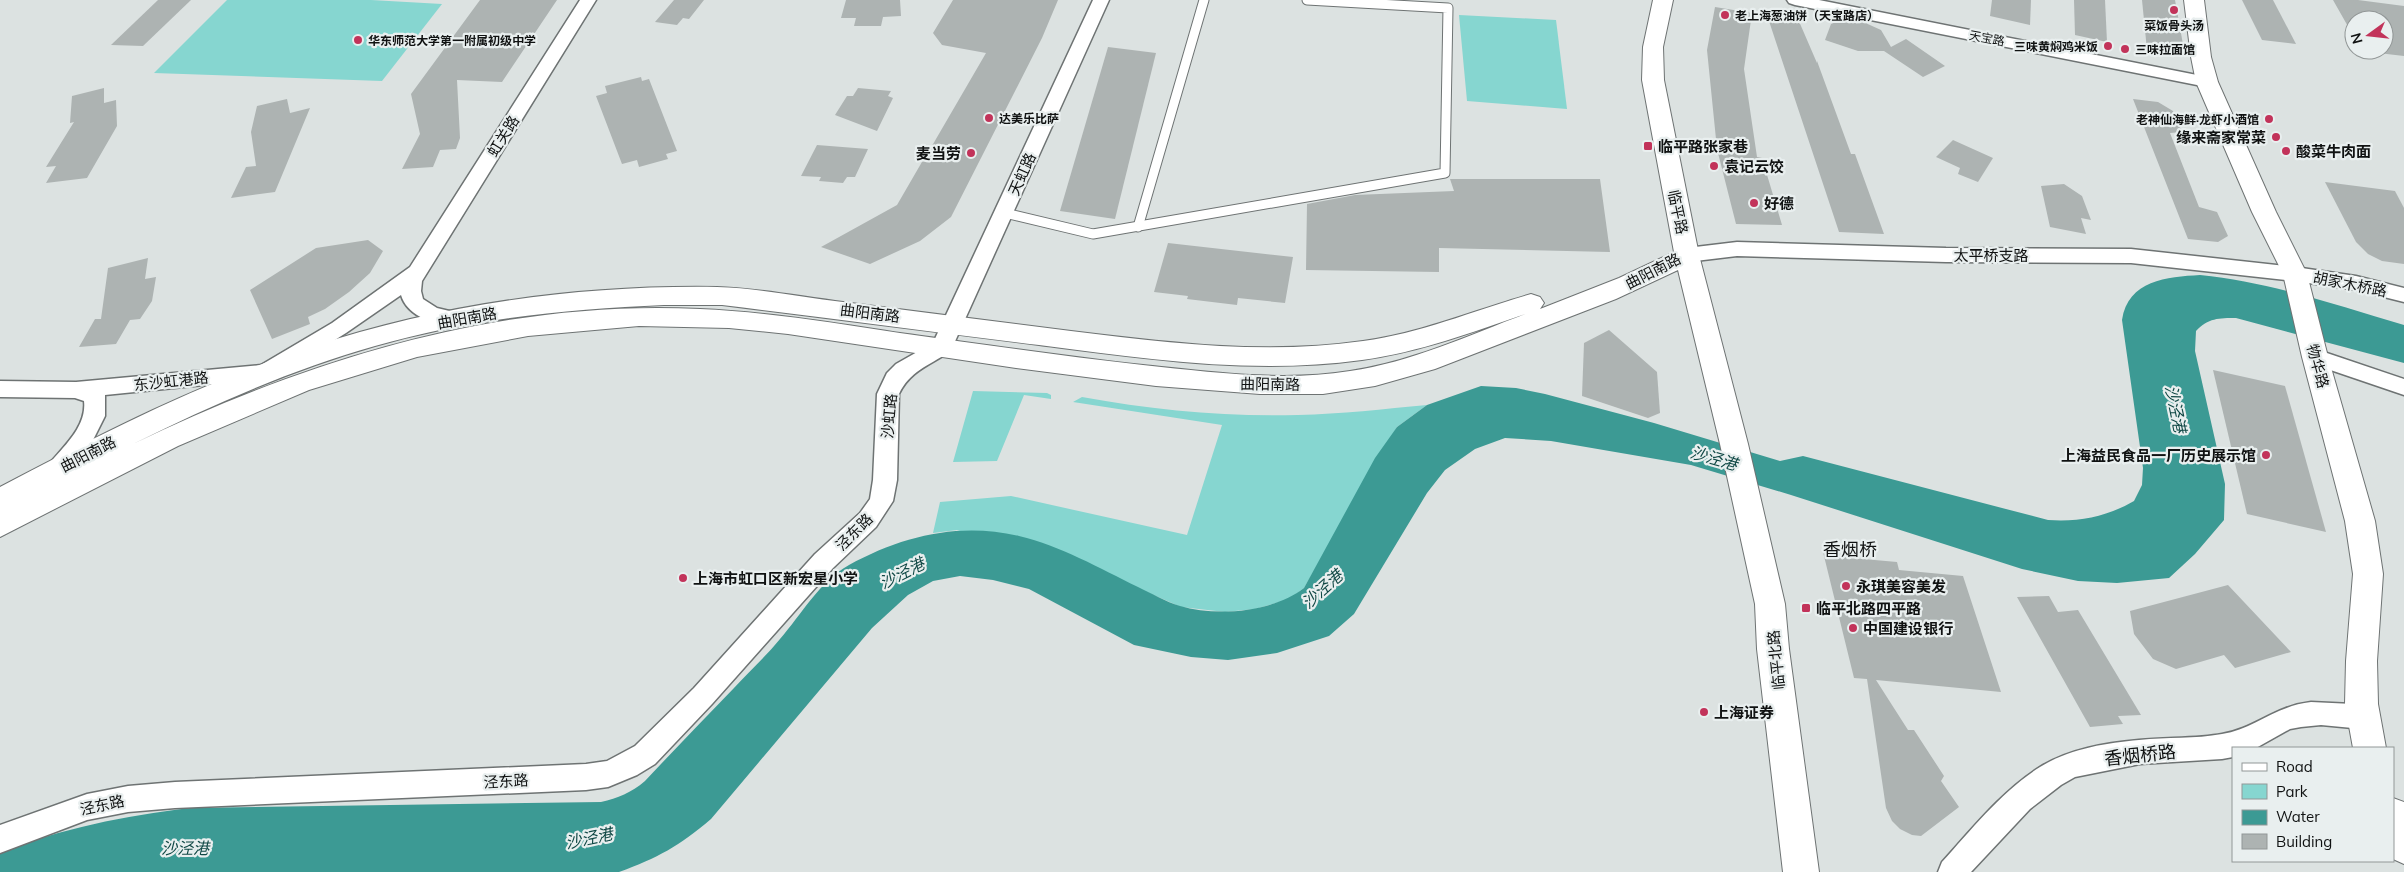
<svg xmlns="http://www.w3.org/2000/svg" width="2404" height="872" font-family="Mulish,'Noto Sans SC',sans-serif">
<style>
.green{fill:#86d6d0}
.water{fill:#3c9a94}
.building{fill:#adb3b2}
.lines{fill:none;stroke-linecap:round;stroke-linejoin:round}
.lane-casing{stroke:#6e7373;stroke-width:11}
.street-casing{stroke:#6e7373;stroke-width:3}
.secondary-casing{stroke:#6e7373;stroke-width:2}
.lane{stroke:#fff;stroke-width:9}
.street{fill:#fff;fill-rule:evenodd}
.secondary{fill:#fff;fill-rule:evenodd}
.poi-dot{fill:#c2335a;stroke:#e9efef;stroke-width:2}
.labels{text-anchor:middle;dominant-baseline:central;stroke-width:4.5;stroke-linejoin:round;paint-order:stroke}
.far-poi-label{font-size:12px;font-weight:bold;fill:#101212;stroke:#e9efef;text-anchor:start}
.far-street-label{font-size:12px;fill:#101212;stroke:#e9efef}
.street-label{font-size:15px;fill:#101212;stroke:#e9efef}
.poi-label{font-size:15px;font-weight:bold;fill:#101212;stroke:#e9efef;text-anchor:start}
.water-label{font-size:16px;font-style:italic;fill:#104845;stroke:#e9efef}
.quarter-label{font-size:18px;fill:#101212;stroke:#e9efef}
.near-street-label{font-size:18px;fill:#101212;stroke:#e9efef}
</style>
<rect width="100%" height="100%" fill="#dce2e1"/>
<g class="green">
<path d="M227 0H371L442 4 382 81 154 73Z"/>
<path d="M1459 15 1556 20 1567 109 1467 101Z"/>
<path d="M973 391 1047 393 1051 395V399L1024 395 997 461 953 462Z"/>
<path d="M1082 397C1153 410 1226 417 1298 415 1341 414 1384 409 1427 405L1397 427 1304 588 1290 599 1255 609 1225 612 1181 607 1149 593 957 530 933 533 940 502 1011 496 1187 535 1222 425 1073 402Z"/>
</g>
<path class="water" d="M2200 275C2270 282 2337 305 2404 325V363L2236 318C2219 318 2208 318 2196 331L2195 351 2225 484 2224 520 2195 554 2169 578 2117 583 2078 581 2022 569 1791 495 1691 465 1551 441 1505 438 1475 449 1445 470 1427 493 1354 614 1329 636 1277 653 1228 660 1191 657 1134 645 1029 589 993 580 960 576 933 581 908 595 872 628 711 819C679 846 658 858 619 872H0V853C62 828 124 816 190 808L601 802C618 798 631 793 645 781 674 750 704 719 734 688 749 672 766 656 780 639 801 615 820 581 849 565 902 536 959 522 1019 536 1061 546 1099 568 1138 587 1151 593 1166 602 1180 606 1218 617 1273 612 1304 588L1375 458 1397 427 1427 405 1481 386 1516 388 1545 394 1654 423 1780 461 1803 456 2048 520C2080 522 2106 517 2134 501L2142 485 2143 468 2122 320C2128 280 2167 277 2200 275Z"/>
<g class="building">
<path d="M158 0H191L143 46 111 45Z"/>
<path d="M480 0H557L502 82 457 80 460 138 456 149 440 150 433 167 402 169 420 134 411 94Z"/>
<path d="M674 0H704L689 19 683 18 677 25 655 22Z"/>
<path d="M846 0H900L901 16 883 17 881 26H854L856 18H841Z"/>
<path d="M953 0H1058L1042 38 951 217 920 241 870 264 821 247 897 205 926 155 936 156 937 154 929 151 986 53 942 45 933 33Z"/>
<path d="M1992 0H2031L2030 25 1990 16Z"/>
<path d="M2074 0H2105L2107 42 2075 35Z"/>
<path d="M2142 0H2175L2184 50 2165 53 2147 50Z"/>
<path d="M2242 0H2273L2296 44 2262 40Z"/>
<path d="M2333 0H2358L2404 6V56L2361 51 2384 50V20H2354V37Z"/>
<path d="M1715 7 1752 13 1744 69 1757 157 1762 158 1782 225 1736 224 1717 149 1707 50Z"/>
<path d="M1767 15 1798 19 1817 63V61L1851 154H1855L1884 234 1839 232Z"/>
<path d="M1841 20 1861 21 1881 30 1891 47 1906 39 1945 66 1923 77 1884 51H1858L1825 40 1831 24Z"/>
<path d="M1108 47 1156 53 1115 219 1060 211Z"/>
<path d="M641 77 642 81 649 79 677 151 666 154 668 159 639 167 637 160 622 164 596 96 607 93 605 86Z"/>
<path d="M104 88V103L116 100 117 126 87 178 46 183 56 166 46 167 74 122 70 123 72 96Z"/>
<path d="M858 88 891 91 888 96 893 98 877 131 835 115 847 96H853Z"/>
<path d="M287 99 290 113 310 108 275 192 231 198 246 167 256 166 251 132 257 106Z"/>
<path d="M2133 99 2158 102 2173 111 2182 132 2170 133 2199 207 2217 212 2228 236 2218 242 2188 239Z"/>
<path d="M1953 140 1993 158 1978 182 1958 174 1960 168 1936 157Z"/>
<path d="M817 145 868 149 855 177H847L843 183 819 181 821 177 801 176Z"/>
<path d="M1450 179H1600L1610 252 1439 248V272L1306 270 1307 204 1355 195 1454 191Z"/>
<path d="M2325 182 2395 191 2404 208V264L2382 261 2368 254 2356 242Z"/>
<path d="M2064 184 2082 196 2091 220 2081 218 2086 234 2050 227 2041 186Z"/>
<path d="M368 240 383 251 370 273 349 292 325 309 308 317 310 324 272 339 250 290 316 248Z"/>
<path d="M1168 243 1293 257 1285 303 1238 298 1237 305 1187 299 1188 296 1154 292Z"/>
<path d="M148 258 145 279 156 277 152 301 140 319 130 320 116 344 79 347 95 319H101L108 268Z"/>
<path d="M1609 330 1657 372 1660 413 1648 418 1582 396 1584 343Z"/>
<path d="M2213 370 2285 386 2326 532 2247 514Z"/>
<path d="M1823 552 1851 555 1852 558 1897 562 1899 570 1963 576 2001 692 1876 680 1908 730H1914L1944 776 1941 781 1959 807 1921 836 1912 835 1900 829 1892 821 1886 808 1867 679 1854 678Z"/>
<path d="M2228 585 2291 652 2235 668 2224 655 2176 669 2153 659 2134 634 2130 611Z"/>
<path d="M2049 596 2058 612 2078 610 2141 715 2118 716 2123 724 2090 727 2017 597Z"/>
</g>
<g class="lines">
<g class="lane-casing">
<g id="lane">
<path d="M1005 213 1093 234 1445 173 1448 8 1307 0"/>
<path d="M1138 227 1204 0"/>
</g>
</g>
<g class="street-casing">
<g id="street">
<path d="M580 0H596L422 281 421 291 423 299 437 308 462 314 465 319 462 324C442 330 407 317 401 295L346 333 274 378 105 395V416L92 442 65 476 57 479 49 476 45 470 49 464C64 446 87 426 84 401L75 398 0 397V381L76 382 261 365 332 323 410 267Z"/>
<path d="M1093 0H1109L952 348 948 353C929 365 909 372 899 394L897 480 893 501 876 527 833 568 712 704 655 764 637 775 608 787 586 790 175 808 128 812 87 820 0 853V825L87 794 128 786 175 782 586 764 607 761 635 746 694 688 815 554 860 513 870 499 873 480 877 394 887 373 896 364 933 343Z"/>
<path d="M1787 0H1819L2207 77 2213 78 2216 82 2213 86 2207 87 1795 5 1789 3Z"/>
<path d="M1737 242 1946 248 2131 249 2295 267 2356 276 2404 288V302L2356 290 2295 281 2131 263 1946 262 1737 256 1687 262 1680 260 1677 255 1680 250 1687 248Z"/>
<path d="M2315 349 2404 379V395L2307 362 2304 357 2307 352Z"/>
<path d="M2311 702 2353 704 2372 709 2376 717 2372 725 2363 729 2321 725 2301 727 2290 729 2256 748H2233V757L2222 759 2140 764 2075 777 2061 785 2030 809 1971 872H1938L1942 862C1972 829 2002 791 2040 767 2069 749 2105 743 2139 740 2167 737 2195 739 2222 734 2254 729 2275 706 2311 702Z"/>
</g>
</g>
<g class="secondary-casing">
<g id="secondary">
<path d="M1653 0H1673L1663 47 1664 80 1699 255 1748 444 1785 604 1789 649 1819 872H1783L1757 649 1755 604 1720 444 1678 270 1616 299 1435 369 1375 386 1323 394H1260L1156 386 1016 368 788 334 729 328 639 326 528 336 417 357 309 390 178 446 0 537V487C101 434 202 382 311 347 441 304 580 285 717 287 758 288 801 297 843 302 919 312 995 321 1071 331 1168 343 1266 355 1363 341 1422 333 1475 310 1531 294L1540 297 1544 303 1540 309 1619 278 1674 252 1642 80 1643 47ZM664 305H722C828 318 934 332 1039 345 1146 359 1255 375 1362 360 1420 352 1473 332 1528 313 1469 335 1412 362 1350 371 1282 382 1211 372 1143 365 1062 356 981 344 900 333 834 323 768 312 700 309 503 299 309 359 133 444 211 405 291 370 375 346 469 319 567 309 664 305Z"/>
<path d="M2184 0H2204L2211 57 2218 82 2276 212 2307 274 2328 357 2375 521 2383 574 2377 661 2378 704 2386 748H2353L2345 704 2346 661 2353 574 2345 521 2302 357 2283 274 2252 212 2196 82 2191 57Z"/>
<path d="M2393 798 2404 802V864L2393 859Z"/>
</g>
</g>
<use href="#lane" class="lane"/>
<use href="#street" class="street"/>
<use href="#secondary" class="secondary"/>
</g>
<g class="poi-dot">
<circle cx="2174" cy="10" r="5"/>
<circle cx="1725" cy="15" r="5"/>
<circle cx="358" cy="40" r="5"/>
<circle cx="2108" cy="46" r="5"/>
<circle cx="2125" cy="49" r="5"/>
<circle cx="989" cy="118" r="5"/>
<circle cx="2269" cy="119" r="5"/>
<circle cx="2276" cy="137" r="5"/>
<rect x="1643" y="141" width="10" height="10" rx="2.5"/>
<circle cx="2286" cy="151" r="5"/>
<circle cx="971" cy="153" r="5"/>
<circle cx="1714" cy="166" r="5"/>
<circle cx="1754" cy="203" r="5"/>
<circle cx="2266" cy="455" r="5"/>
<circle cx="683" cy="578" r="5"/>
<circle cx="1846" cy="586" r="5"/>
<rect x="1801" y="603" width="10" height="10" rx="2.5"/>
<circle cx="1853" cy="628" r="5"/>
<circle cx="1704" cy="712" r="5"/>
</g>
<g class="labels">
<g class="far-poi-label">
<text x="1735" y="15">老上海葱油饼（天宝路店）</text>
<text x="2174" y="25" text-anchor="middle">菜饭骨头汤</text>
<text x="368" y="40">华东师范大学第一附属初级中学</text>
<text x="2098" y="46" text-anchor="end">三味黄焖鸡米饭</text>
<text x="2135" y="49">三味拉面馆</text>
<text x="999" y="118">达美乐比萨</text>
<text x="2259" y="119" text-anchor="end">老神仙海鲜·龙虾小酒馆</text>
</g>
<g class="far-street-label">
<text transform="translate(1987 38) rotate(11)">天宝路</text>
</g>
<g class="street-label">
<text transform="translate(503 136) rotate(-58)">虹关路</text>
<text transform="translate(1022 174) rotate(-66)">天虹路</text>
<text transform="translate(1678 212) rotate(78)">临平路</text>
<text x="1991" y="255">太平桥支路</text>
<text transform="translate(1653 271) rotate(-27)">曲阳南路</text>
<text transform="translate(2350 284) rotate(11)">胡家木桥路</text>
<text transform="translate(870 313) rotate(7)">曲阳南路</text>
<text transform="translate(467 318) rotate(-10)">曲阳南路</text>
<text transform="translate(2318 366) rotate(75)">物华路</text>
<text transform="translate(171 381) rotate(-6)">东沙虹港路</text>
<text transform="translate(1270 384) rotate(1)">曲阳南路</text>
<text transform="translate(889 416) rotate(-85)">沙虹路</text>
<text transform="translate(88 454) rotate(-27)">曲阳南路</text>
<text transform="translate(854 532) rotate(-45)">泾东路</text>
<text transform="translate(1776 660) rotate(-96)">临平北路</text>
<text transform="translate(506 781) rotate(-3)">泾东路</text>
<text transform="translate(102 805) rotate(-12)">泾东路</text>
</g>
<g class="poi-label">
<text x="2266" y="137" text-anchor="end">缘来斋家常菜</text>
<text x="1658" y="146">临平路张家巷</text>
<text x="2296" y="151">酸菜牛肉面</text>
<text x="961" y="153" text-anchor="end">麦当劳</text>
<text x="1724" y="166">袁记云饺</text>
<text x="1764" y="203">好德</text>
<text x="2256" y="455" text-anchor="end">上海益民食品一厂历史展示馆</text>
<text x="693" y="578">上海市虹口区新宏星小学</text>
<text x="1856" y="586">永琪美容美发</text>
<text x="1816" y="608">临平北路四平路</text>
<text x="1863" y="628">中国建设银行</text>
<text x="1714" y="712">上海证券</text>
</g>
<g class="water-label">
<text transform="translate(2176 409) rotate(78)">沙泾港</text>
<text transform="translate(1714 458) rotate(16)">沙泾港</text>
<text transform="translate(902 573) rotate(-27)">沙泾港</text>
<text transform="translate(1322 589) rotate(-42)">沙泾港</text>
<text transform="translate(589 838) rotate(-12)">沙泾港</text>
<text x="185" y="848">沙泾港</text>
</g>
<g class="quarter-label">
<text x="1850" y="549">香烟桥</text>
</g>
<g class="near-street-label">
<text transform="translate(2140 755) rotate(-6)">香烟桥路</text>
</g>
</g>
<rect x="2232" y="747" width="162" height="115" fill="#e9efef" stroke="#929797"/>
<rect x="2242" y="763" width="25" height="8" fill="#ffffff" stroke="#929797"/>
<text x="2276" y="772" font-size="15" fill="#101212">Road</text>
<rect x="2242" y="784" width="25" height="15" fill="#86d6d0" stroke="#929797"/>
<text x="2276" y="797" font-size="15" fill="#101212">Park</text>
<rect x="2242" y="810" width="25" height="15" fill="#3c9a94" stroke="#929797"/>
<text x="2276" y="822" font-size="15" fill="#101212">Water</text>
<rect x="2242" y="834" width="25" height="15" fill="#adb3b2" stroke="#929797"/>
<text x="2276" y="847" font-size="15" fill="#101212">Building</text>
<g transform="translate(2369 35) rotate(255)"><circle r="24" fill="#e9efef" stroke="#929797"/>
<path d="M0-4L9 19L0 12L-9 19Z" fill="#c2335a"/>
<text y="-8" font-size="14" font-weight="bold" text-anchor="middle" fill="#101212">N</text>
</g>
</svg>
